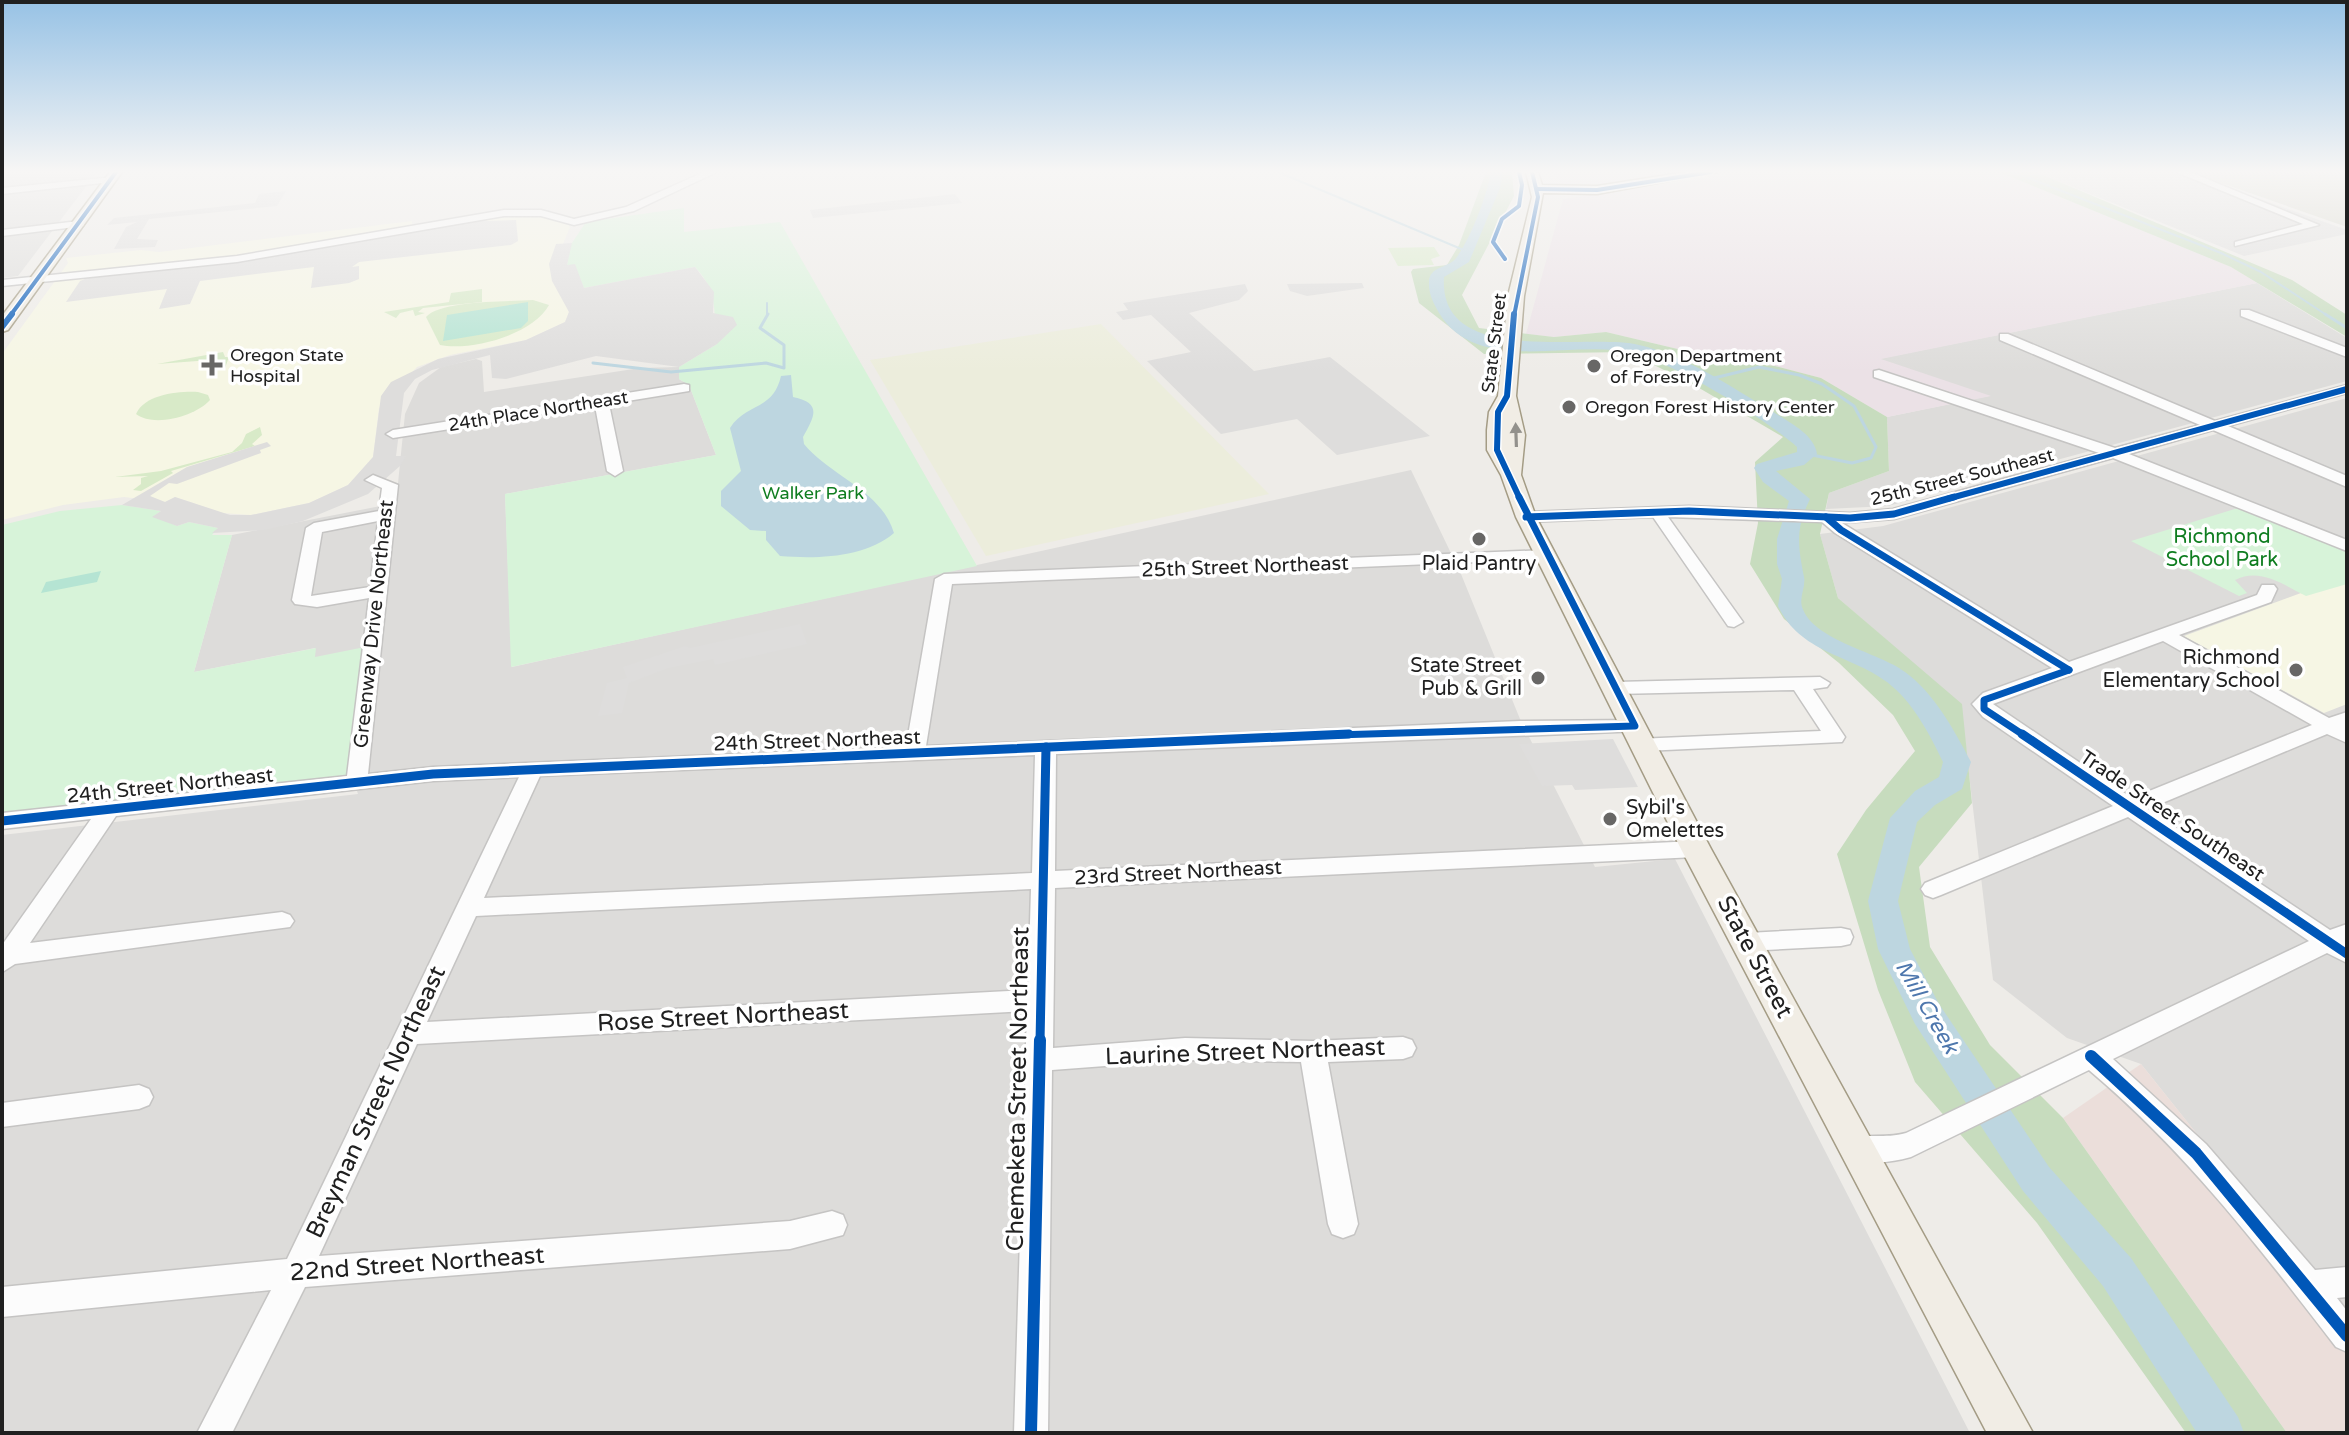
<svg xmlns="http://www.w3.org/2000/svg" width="2349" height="1435" font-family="'Varela Round',sans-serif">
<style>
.residential{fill:#dddcda}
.commercial{fill:#ebdeda}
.industrial{fill:#ebe1e6}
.education{fill:#f6f6e4}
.construction{fill:#d6d6ca}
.farmland{fill:#eceddc}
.grass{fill:#d8eac8}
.forest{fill:#c7dcbe}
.park{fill:#d7f3d9}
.pitch{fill:#b5e4d3}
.parking{fill:#dedddc}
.water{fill:#bdd6e0}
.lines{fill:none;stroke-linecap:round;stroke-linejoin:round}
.stream-far1{stroke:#bdd6e0;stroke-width:2}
.stream{stroke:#bdd6e0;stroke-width:3}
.river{fill:#bdd6e0;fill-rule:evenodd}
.minor-casing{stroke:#c5c4c3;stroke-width:3}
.major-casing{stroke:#a49c85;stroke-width:3}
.minor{fill:#fcfcfc;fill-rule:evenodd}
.major{fill:#f1ede5;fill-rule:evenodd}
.cycleway-far4-casing{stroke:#fff;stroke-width:7}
.cycleway-far3-casing{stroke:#fff;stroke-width:9}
.cycleway-far2-casing{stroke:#fff;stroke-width:11}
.cycleway-far1-casing{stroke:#fff;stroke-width:14}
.cycleway-casing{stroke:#fff;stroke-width:17}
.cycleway-far4{stroke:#0057b8;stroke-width:4}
.cycleway-far3{stroke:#0057b8;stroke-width:6}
.cycleway-far2{stroke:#0057b8;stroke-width:7}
.cycleway-far1{stroke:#0057b8;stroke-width:9}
.cycleway{stroke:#0057b8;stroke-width:12}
.oneway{fill:#93918c}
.poi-dot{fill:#686766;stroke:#fff;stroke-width:3}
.labels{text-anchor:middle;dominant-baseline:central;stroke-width:7;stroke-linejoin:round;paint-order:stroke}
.far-street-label{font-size:18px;fill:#202020;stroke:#fff}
.far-poi-label{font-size:18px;fill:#202020;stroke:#fff;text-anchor:start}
.far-park-label{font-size:18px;fill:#0f7d20;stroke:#fff}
.park-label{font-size:20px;fill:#0f7d20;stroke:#fff}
.poi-label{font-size:20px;fill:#202020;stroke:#fff;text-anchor:end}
.street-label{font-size:20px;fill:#202020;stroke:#fff}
.water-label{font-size:22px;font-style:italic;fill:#4e77ad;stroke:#fff}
.near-street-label{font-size:24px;fill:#202020;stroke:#fff}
</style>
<rect width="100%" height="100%" fill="#eeece8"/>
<g class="residential">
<path d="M2 172H97L18 276 2 278Z"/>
<path d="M2257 283 2347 338V381L1888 506 1826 509 1829 493 1889 471 1887 417 1989 396 1878 359Z"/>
<path d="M476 359 482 361 484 392 640 368 679 367V379L689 385 716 455 505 494 512 667 1411 470 1461 574 1520 719 1595 867 1675 859 1970 1433H2V835L358 794 314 658 315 648 194 672 232 535 396 503 405 414 419 383 441 367Z"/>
<path d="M2347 398V1322L2141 1064 2067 1038 1993 980 1961 705 1838 598 1820 534 1883 526Z"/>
</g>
<path class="commercial" d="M2141 1064 2347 1322V1433H2287L2063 1118Z"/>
<g class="industrial">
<path d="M1554 172H1684L1600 184 1562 185Z"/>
<path d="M1748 172H1999L2231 267 2257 283 1881 359 1991 396 1887 417 1821 378 1775 366 1724 360 1606 332 1554 337 1526 334 1563 199Z"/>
</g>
<g class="education">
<path d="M534 214 567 222 570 227 563 244H556L562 297 569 312 565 322 526 340 450 355 417 367 379 408 373 457 348 485 309 503 251 515 222 513 175 497 165 502 124 497 63 505 2 520V354L68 263 66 258 141 250 159 252 412 221V228L486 216Z"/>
<path d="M2338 584H2347V704L2324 713 2184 636 2301 593 2306 595Z"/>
</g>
<path class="construction" d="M2190 172H2347V227Z"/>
<path class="farmland" d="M1101 324 1269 494 986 556 870 360Z"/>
<g class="grass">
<path d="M1434 247 1440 256 1431 259 1434 265 1398 266 1388 248Z"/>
<path d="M482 289V302L423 308 418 312 425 313 415 316 413 310 400 313 396 318 384 312 449 302 451 293Z"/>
<path d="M533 300 549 305C533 335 471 351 440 345L426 317C441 300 509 302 533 300Z"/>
<path d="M223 352 225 357H229L225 368 208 371 211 360 157 364Z"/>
<path d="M198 392 208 395 210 400C196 416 154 428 136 414 145 394 179 391 198 392Z"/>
<path d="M260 427 262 435 252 444 255 446 171 471 173 473 141 491 133 490 141 484V478L148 476 115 477 161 471 232 452 242 443 246 434Z"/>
</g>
<g class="forest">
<path d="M1486 172H1512L1514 196 1462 295 1479 328 1554 337 1606 332 1724 360 1775 366 1821 378 1887 417 1889 471 1829 493 1820 534 1838 598 1962 704 1972 803 1919 867 1930 947 1990 1045 2063 1118 2287 1433H2186L2037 1223 1915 1082 1878 990 1837 854 1866 810 1915 751 1893 715 1839 663 1784 619 1750 564 1758 523 1755 462 1783 437 1694 385 1628 352 1484 354 1419 303 1411 272 1413 269 1447 265 1459 245Z"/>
<path d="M1999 172H2036L2292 280 2347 315V337L2231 267Z"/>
</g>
<g class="park">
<path d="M684 208V232L780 222 977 566 511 667 505 494 716 455 689 385 679 379V367L717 344C713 312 719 292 695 267L584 288 576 270 567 265 570 246 586 222Z"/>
<path d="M122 505 161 511 154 516 177 526 189 522 218 528 212 535H232L194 672 316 648 315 657 370 646 357 782 2 821V525L60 511Z"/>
<path d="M2238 508 2347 550V584L2306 596C2284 585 2260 567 2235 580L2247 593 2239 596 2131 541Z"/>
</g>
<g class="pitch">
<path d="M528 302V321L521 328 443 341 447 315Z"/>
<path d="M101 571 97 582 41 593 46 582Z"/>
</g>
<g class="parking">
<path d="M2036 172H2185L2347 230V234L2244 256Z"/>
<path d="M286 191 277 206 149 219 137 239 158 240 155 247 114 249 126 227 137 222 107 225 114 218 255 203 259 194Z"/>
<path d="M955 194 962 203 813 218 810 210Z"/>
<path d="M484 218 487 221 516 220 518 241 511 245 359 262 352 267 359 266V279L349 283 311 288 314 267 200 281 190 304 159 309 167 289 66 302 80 281 95 275 186 266Z"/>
<path d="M572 243 567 265 575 264 584 288 695 267 714 292 713 313 733 317 737 325 717 344 679 367 596 356 506 379 492 378 490 355 432 370 415 379 404 393 396 456H406L400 466 368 494 303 521 264 530 212 533 218 528 189 522 177 526 152 517 161 511 122 505 187 467 267 442 271 446 260 450 261 453 177 484 169 483 150 496 165 502 175 497 230 515H251L309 503 348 485 373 457 381 396 391 382 438 359 526 340 565 322 569 312 552 281 549 264 556 244Z"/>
<path d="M1362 283 1364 288 1307 296 1290 291 1287 284Z"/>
<path d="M1245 284 1248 291 1239 300 1189 313 1254 371 1330 357 1430 436 1337 455 1297 419 1221 434 1147 361 1191 352 1151 315 1123 320 1116 312 1128 310 1123 303Z"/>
<path d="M800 624 807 644 715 665 713 659 668 668 629 683 622 713 598 716 607 683 627 678 623 667 685 646 690 648Z"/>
<path d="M1613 739 1638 787 1575 790 1572 785 1542 786 1519 744Z"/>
</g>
<path class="water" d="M791 375 793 397C822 403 815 416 803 437L804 444C830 476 881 490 894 533 865 558 817 559 780 556L766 540V531L750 530 721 506V491L741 471 730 428C746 403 773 411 781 376Z"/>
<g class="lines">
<g class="stream-far1">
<path d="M1278 172 1466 251"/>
<path d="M2013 172 2221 253 2261 272 2328 316"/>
<path d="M767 316V303"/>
</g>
<g class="stream">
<path d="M2325 314 2347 328"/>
<path d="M593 363 671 372 766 363 784 368V345L760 328 768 314"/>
<path d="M1702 381 1759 367 1799 375 1822 384 1854 406 1876 447 1871 458 1852 463 1807 454"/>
</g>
<path class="river" d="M1491 172H1503L1500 188 1469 262 1444 277C1438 369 1587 332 1639 345 1684 355 1730 386 1770 410 1786 421 1814 433 1817 454L1804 465 1776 471 1810 499C1795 529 1798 546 1804 577 1806 587 1799 597 1802 607 1813 641 1879 652 1905 672 1935 694 1954 730 1971 762L1962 789 1935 805 1917 822 1898 901 1910 949 1939 1004 2049 1167 2131 1258 2238 1417 2244 1433H2197L2103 1286 2023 1191 1915 1024 1878 949 1868 901 1890 818 1915 791 1939 777 1943 762C1929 733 1913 702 1887 682 1849 654 1800 653 1778 606L1782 579 1777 564V539L1789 501 1763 482 1754 468 1757 464 1797 452V447C1763 417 1676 364 1633 353 1573 338 1478 377 1439 313 1434 304 1429 295 1429 284 1428 265 1449 269 1457 257 1472 235 1486 198 1491 172Z"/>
<g class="minor-casing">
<g id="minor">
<path d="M704 172H717L634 211 574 225 541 216H504L237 262 2 286V280L237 256 504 210H541L574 219 626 207Z"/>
<path d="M2176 172H2190L2319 225 2235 246V242L2303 224Z"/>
<path d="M114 177 111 182 2 194V188Z"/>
<path d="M79 221 84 224 83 226 2 236V230Z"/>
<path d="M2241 310H2249L2347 348V357L2241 316Z"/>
<path d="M2000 334H2008L2215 421 2347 385V393L2228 426 2347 476V487L2213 430 2129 454 2347 540V551L2113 458 1894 519 1842 523 2069 662 2257 595 2262 585H2274L2277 589 2271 602 2179 635 2329 718 2347 712V743L2327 734 2148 809 2330 930 2347 924V963L2327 953 2113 1059 2206 1144 2315 1270 2347 1267V1297L2337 1298 2347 1311V1352L2336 1347C2260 1248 2185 1151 2089 1070L1911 1157C1889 1163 1870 1165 1848 1157L1844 1148 1848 1139C1866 1133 1885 1139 1906 1133L2309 941 2128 817 1941 895 1933 898 1925 895 1921 889 1925 883 2113 806 1983 717 1972 704 1983 693 2052 668 1835 533 1822 522 1668 517 1743 622 1734 627 1728 626 1653 517 1526 522 1518 517 1526 512 1689 506 1850 513 1893 509 2099 453 1874 377V371L1879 370 2115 448 2200 425 2000 340ZM2163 641 2312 725 2132 798 1993 704Z"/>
<path d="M684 384 689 385V391L609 404 623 471 615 476 607 471 595 406 393 438 386 434 393 430Z"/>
<path d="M373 475 398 485 368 774 433 767 906 747 935 579 944 574 1546 550 1554 555 1552 559 952 584 926 746 1520 721 1635 720 1645 726 1642 731 1056 754 1055 871 1696 841 1704 843 1707 849 1704 855 1696 857 1055 888 1053 1048 1185 1038 1313 1041 1403 1037 1412 1040 1416 1048 1412 1056 1403 1059 1328 1062 1358 1224 1354 1234 1343 1238 1332 1234 1328 1224 1301 1062 1185 1060 1052 1070 1048 1433H1014L1027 1011 417 1044 319 1256 790 1221 832 1211 843 1215 847 1225 843 1235 790 1249 305 1287 232 1433H197L271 1290 2 1317V1287L287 1259 519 777 433 781 116 816 30 943 282 912 290 915 294 921 290 927 15 964 4 971 2 945 91 819 2 829V813L347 776 369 598 317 607 295 604 292 600 306 528 314 523 379 511 382 488 365 480ZM378 521 370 587 311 596 322 532ZM1035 755 1032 873 484 898 540 776ZM1031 889 1028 990 427 1022 476 916Z"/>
<path d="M1820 677 1830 683 1827 687 1813 689 1845 737 1842 742 1644 751 1634 744 1637 739 1821 731 1794 690 1616 694 1606 688 1616 682Z"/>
<path d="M1841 928 1850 930 1853 937 1850 944 1841 946 1747 951 1738 949 1735 942 1738 935 1747 933Z"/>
<path d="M139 1085 149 1089 153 1097 149 1105 139 1109 2 1127V1103Z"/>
</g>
</g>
<g class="major-casing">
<g id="major">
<path d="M110 172H122L8 330 2 332V316Z"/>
<path d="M1526 172H1538L1542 185 1597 186 1686 172H1717L1597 194 1543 193 1524 296 1516 396 1525 435 1521 475 1536 517 1711 849 2033 1433H1987L1681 849 1516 517 1501 475 1487 450V430L1489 412 1498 396 1508 296 1532 197Z"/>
</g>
</g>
<use href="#minor" class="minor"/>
<use href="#major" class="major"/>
<g class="cycleway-far4-casing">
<g id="cycleway-far4">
<path d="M1537 189 1597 190 1711 172"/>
<path d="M1505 259 1493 242 1502 219 1519 206 1522 185 1519 172"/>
<path d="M10 316 116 172"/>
<path d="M1514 316 1538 197 1532 172"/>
</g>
</g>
<g class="cycleway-far3-casing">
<g id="cycleway-far3">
<path d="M1514 314 1507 396 1498 412 1497 450 1520 499"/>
<path d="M2 327 12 314"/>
<path d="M1947 499 2347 389"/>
</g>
</g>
<g class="cycleway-far2-casing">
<g id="cycleway-far2">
<path d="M1526 517 1689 511 1850 518 1894 514 1954 497"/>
<path d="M1826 517 1841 530 2069 670"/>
<path d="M1302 736 1635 726 1519 497"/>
<path d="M2025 736 1984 709V700L2069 670"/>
</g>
</g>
<g class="cycleway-far1-casing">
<g id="cycleway-far1">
<path d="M2022 734 2347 954"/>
<path d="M2 821 433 774 1349 734"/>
<path d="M1040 1042 1046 747"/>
</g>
</g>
<g class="cycleway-casing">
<g id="cycleway">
<path d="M2091 1056 2196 1153 2347 1336"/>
<path d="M1031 1433 1040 1040"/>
</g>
</g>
<use href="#cycleway-far4" class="cycleway-far4"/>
<use href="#cycleway-far3" class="cycleway-far3"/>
<use href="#cycleway-far2" class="cycleway-far2"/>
<use href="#cycleway-far1" class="cycleway-far1"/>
<use href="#cycleway" class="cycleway"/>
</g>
<defs><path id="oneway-solid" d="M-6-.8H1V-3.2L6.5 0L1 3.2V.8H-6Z" transform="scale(2)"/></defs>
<use class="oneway" href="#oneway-solid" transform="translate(1516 435) rotate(-92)"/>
<linearGradient id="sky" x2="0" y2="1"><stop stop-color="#97c2e5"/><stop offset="0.46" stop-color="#f7f6f5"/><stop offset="1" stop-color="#f7f6f5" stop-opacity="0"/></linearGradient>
<rect width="2349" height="373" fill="url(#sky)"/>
<g class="poi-dot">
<path d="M208 353h8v8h8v8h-8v8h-8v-8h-8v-8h8z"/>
<circle cx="1594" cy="366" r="8"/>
<circle cx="1569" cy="407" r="8"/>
<circle cx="1479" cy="539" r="8"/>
<circle cx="2296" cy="670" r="8"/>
<circle cx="1538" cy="678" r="8"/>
<circle cx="1610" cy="819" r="8"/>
</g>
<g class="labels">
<g class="far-street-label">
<text transform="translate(1494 343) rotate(-83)">State Street</text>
<text transform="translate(538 411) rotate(-9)">24th Place Northeast</text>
<text transform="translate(1962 477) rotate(-14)">25th Street Southeast</text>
</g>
<g class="far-poi-label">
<text x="230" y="355">Oregon State<tspan x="230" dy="21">Hospital</tspan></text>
<text x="1610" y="356">Oregon Department<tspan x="1610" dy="21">of Forestry</tspan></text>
<text x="1585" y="407">Oregon Forest History Center</text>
</g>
<g class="far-park-label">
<text x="813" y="493">Walker Park</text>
</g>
<g class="park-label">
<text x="2222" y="537">Richmond<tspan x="2222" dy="23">School Park</tspan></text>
</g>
<g class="poi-label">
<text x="1479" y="564" text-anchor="middle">Plaid Pantry</text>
<text x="2280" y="658">Richmond<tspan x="2280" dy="23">Elementary School</tspan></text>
<text x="1522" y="666">State Street<tspan x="1522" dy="23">Pub &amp; Grill</tspan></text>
<text x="1626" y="808" text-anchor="start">Sybil's<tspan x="1626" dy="23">Omelettes</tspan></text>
</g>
<g class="street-label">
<text transform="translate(1245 567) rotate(-2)">25th Street Northeast</text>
<text transform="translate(374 624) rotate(-84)">Greenway Drive Northeast</text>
<text transform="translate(817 741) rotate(-2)">24th Street Northeast</text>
<text transform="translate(170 786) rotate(-6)">24th Street Northeast</text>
<text transform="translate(2172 816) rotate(34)">Trade Street Southeast</text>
<text transform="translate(1178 873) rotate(-3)">23rd Street Northeast</text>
</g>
<g class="water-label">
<text transform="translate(1927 1007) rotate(60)">Mill Creek</text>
</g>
<g class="near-street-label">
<text transform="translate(1755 957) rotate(62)">State Street</text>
<text transform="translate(723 1017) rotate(-3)">Rose Street Northeast</text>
<text transform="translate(1245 1052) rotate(-2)">Laurine Street Northeast</text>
<text transform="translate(1018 1089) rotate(-89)">Chemeketa Street Northeast</text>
<text transform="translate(376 1102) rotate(-65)">Breyman Street Northeast</text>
<text transform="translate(417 1264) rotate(-4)">22nd Street Northeast</text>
</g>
</g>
<rect width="2349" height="1435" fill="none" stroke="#202020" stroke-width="8"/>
</svg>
